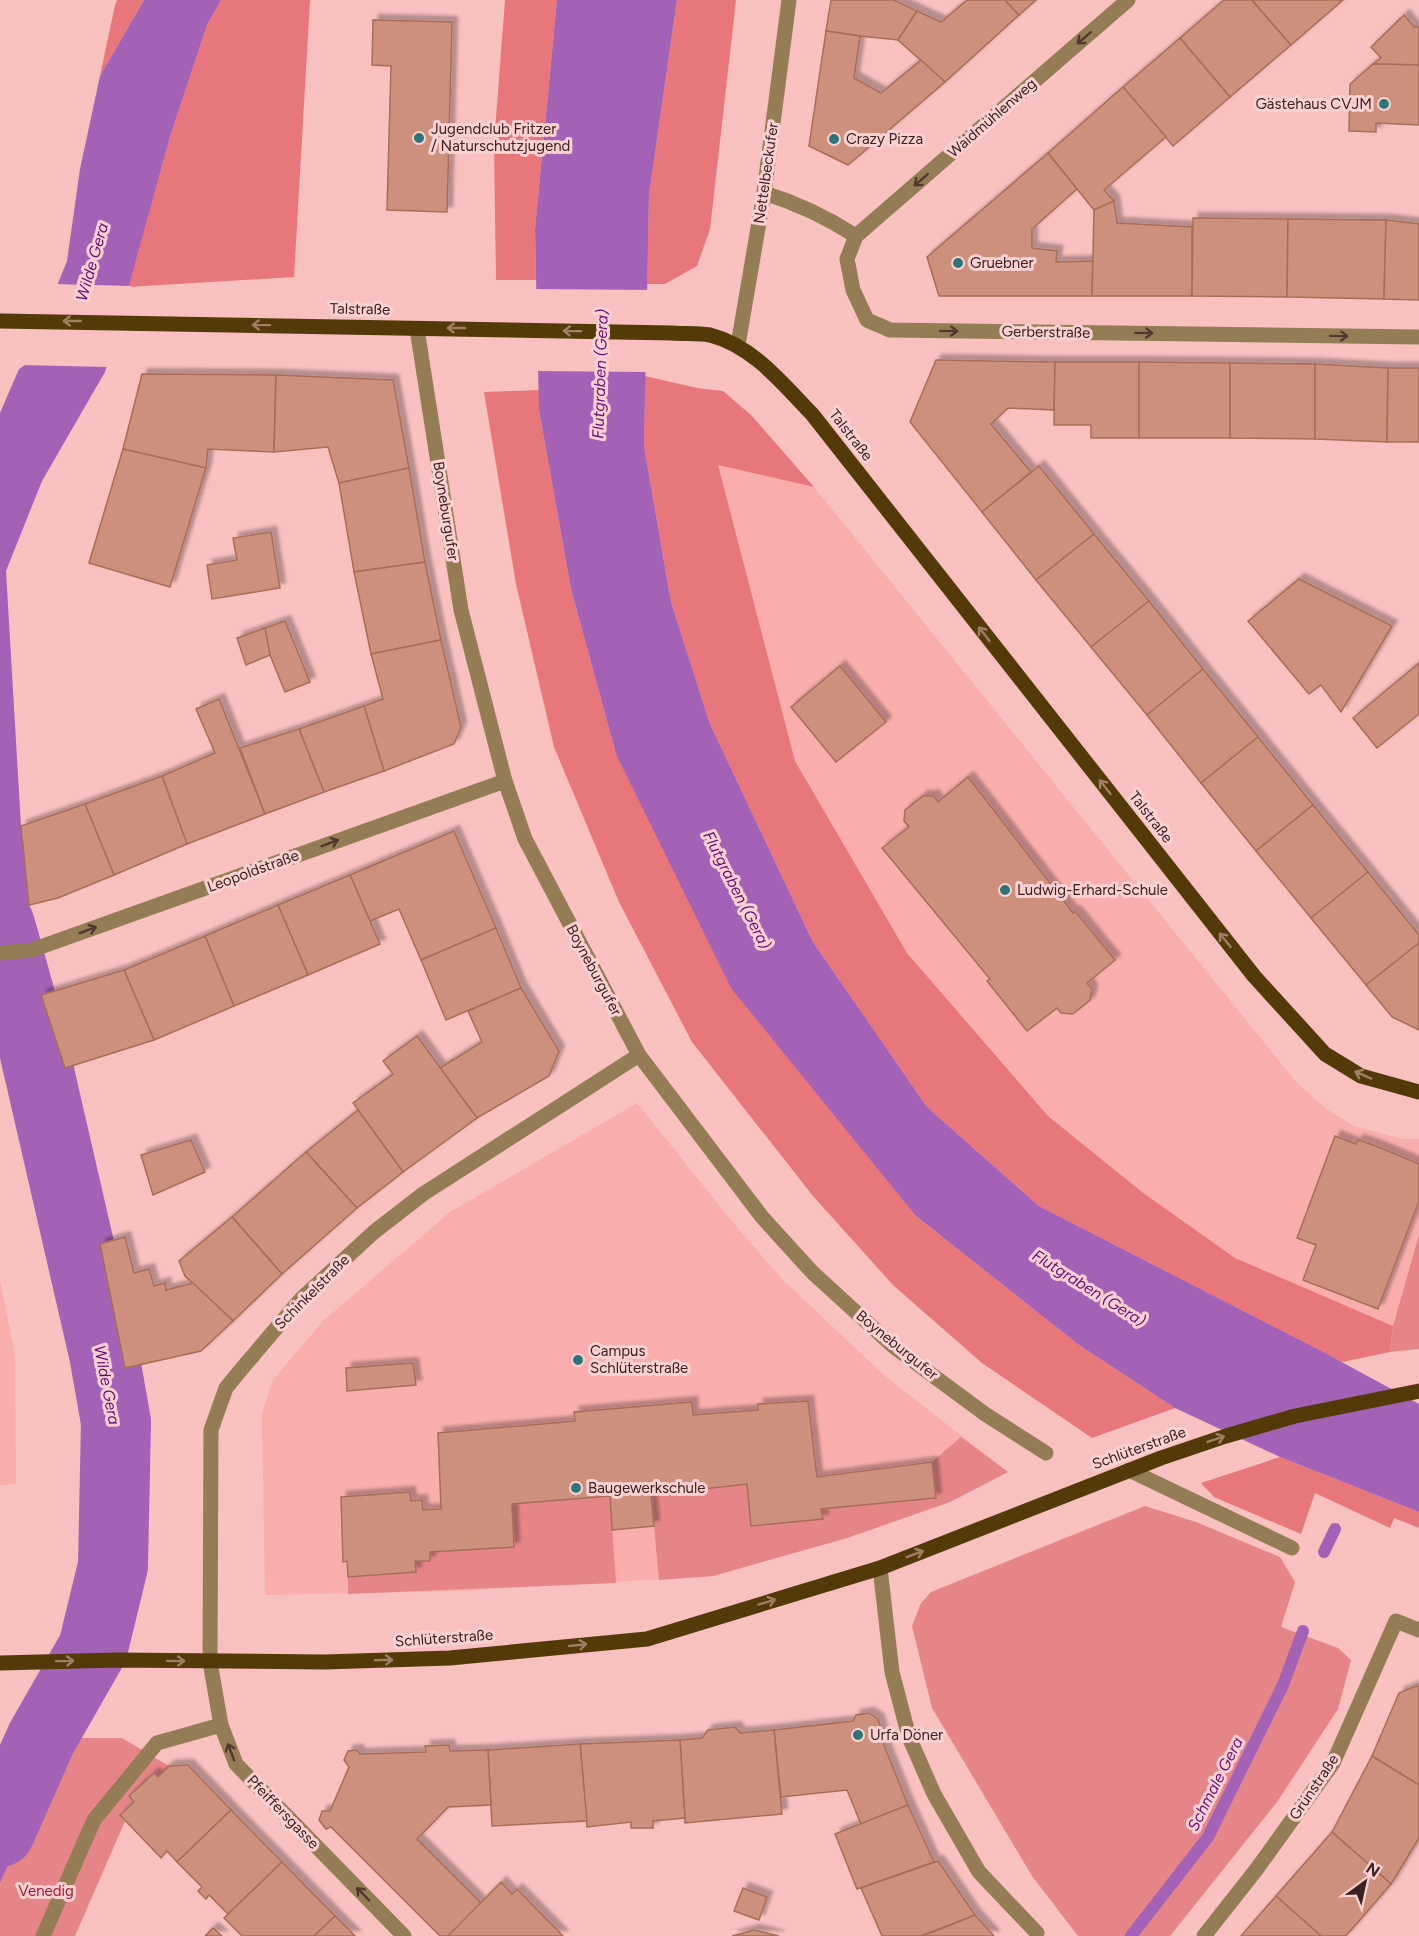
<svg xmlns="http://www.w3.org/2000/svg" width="1419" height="1936" font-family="Figtree,sans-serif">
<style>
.built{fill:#faadad}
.green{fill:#e58587}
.forest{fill:#e7777b}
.water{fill:#a362b5}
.pier{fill:#f8c0bf}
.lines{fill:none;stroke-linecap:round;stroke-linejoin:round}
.stream{stroke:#a362b5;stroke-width:12}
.river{stroke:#a362b5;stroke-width:70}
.building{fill:#cd907b;stroke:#a76d59;stroke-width:1.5;filter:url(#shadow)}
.minor{stroke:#947c55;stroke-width:15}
.major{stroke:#543a09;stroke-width:15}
.oneway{stroke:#52382f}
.oneway2{stroke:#a07e63}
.poi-dot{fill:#2b7578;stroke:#fcd1d1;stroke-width:2}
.labels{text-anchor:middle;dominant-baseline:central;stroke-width:6;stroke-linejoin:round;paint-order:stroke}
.poi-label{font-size:15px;fill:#3c2122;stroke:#fcd1d1;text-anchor:start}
.street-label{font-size:15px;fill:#3c2122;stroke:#fcd1d1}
.park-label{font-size:15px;fill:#9f162f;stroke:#fcd1d1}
.water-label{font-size:16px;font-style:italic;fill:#640d78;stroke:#fcd1d1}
</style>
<defs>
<filter id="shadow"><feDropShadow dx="5.5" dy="-5.5" stdDeviation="1.5" flood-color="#0004"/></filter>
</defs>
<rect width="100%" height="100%" fill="#f8c0bf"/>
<g class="built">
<path d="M717 464 814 487 1297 1083 1328 1110 1354 1126 1403 1139H1419V1235L1393 1326 1235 1258 1142 1192 1048 1116 907 953 795 761Z"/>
<path d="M637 1103 730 1219 782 1279 885 1376 1008 1472 950 1502 847 1538 713 1576 461 1591 265 1595 262 1414 272 1381 323 1321 450 1212Z"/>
<path d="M0 1281 15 1355 16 1484 4 1485H0Z"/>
</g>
<g class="green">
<path d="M1419 1235V1349L1390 1352 1393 1326Z"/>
<path d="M961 1437 1008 1472 950 1502 847 1538 713 1576 659 1580 651 1495 747 1484 751 1525 823 1519 821 1509 936 1499 932 1462Z"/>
<path d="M610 1496 616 1583 348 1594V1577L415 1572V1561H430V1552L512 1504Z"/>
<path d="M1145 1506 1196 1522 1280 1557 1295 1582 1281 1627 1338 1648 1351 1660 1338 1709 1277 1802 1170 1936H1078L1032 1876 932 1708 912 1626 921 1603 931 1592Z"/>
<path d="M67 1738H122L169 1766 158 1777 153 1773 130 1796 134 1802 120 1815 125 1821 75 1936H0V1883Z"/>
</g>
<g class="forest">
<path d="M117 0H144L100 76 115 5Z"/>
<path d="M221 0H310L294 277 128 287 170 137 207 25Z"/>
<path d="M505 0H557L535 229 536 280H496L494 144Z"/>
<path d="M677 0H736L710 229 697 266 665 284H647L649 195Z"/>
<path d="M645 376 697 388 723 391 752 416 814 487 718 465 795 761 907 953 1048 1116 1142 1192 1235 1258 1393 1326 1390 1352 1342 1362 1039 1206 927 1107 813 942 710 724 671 602 644 446Z"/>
<path d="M539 390V410L571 589 616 754 916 1216 1079 1345 1175 1408 1092 1438 982 1363 893 1285 813 1196 692 1042 619 902 554 747 516 584 484 392Z"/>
<path d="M1280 1457 1419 1512V1528L1394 1518 1390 1528 1315 1493 1301 1534 1214 1497 1201 1483Z"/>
</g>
<g class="water">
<path d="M144 0H221L207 25 170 137 105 372 42 481 6 571 21 826 29 905 0 911V413L19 369 25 365 67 261 80 169 100 76Z"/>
<path d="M557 0H677L649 195 644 446 671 602 710 724 813 942 927 1107 1039 1206 1327 1354 1419 1404V1512L1280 1457 1175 1408 1079 1345 916 1216 731 988 616 754 571 589 539 410 535 229Z"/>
<path d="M67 1738 0 1883V1790L22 1739Z"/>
</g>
<g class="pier">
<path d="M55 284 131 286 109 367 19 365Z"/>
<path d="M533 289 650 290 648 372 535 371Z"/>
</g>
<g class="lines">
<g class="stream">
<path d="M1324 1552 1335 1529"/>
<path d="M1131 1936 1208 1837 1283 1685 1303 1631"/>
</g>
<path class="river" d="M0 925 29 1028 104 1354 116 1422 113 1566 93 1648 41 1739 0 1832"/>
</g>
<g class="building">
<path d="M831 0H894L917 11 898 40 860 36 826 31Z"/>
<path d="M967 0H1005L1019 15 945 82 898 40 917 11 941 22Z"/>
<path d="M1005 0H1036L1019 15Z"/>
<path d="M1224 0H1252L1291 45 1230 97 1180 38Z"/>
<path d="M1252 0H1343L1291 45Z"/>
<path d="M1404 15 1414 27H1419V65L1373 64 1381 58 1371 47Z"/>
<path d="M373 20 452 22 447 212 387 210 391 66 372 65Z"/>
<path d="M826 31 860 36 854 78 881 93 921 60 945 82 848 165 809 146Z"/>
<path d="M1180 38 1230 97 1173 146 1123 87Z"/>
<path d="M1373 64 1419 65V125L1376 123V132L1349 131 1350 84Z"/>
<path d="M1123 87 1166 137 1104 190 1114 201 1094 210 1048 153Z"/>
<path d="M1048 153 1077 189 1032 229V248L1057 251 1056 262 1093 261 1092 296H939L927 257Z"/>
<path d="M1114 201 1117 223 1192 227V296H1092L1094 210Z"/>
<path d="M1193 218 1288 219 1287 297 1192 296Z"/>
<path d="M1288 219 1386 220 1384 299 1287 297Z"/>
<path d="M1386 220 1419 224V300L1384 299Z"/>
<path d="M936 360 1055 362 1054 410 1008 408 991 424 1031 472 982 512 910 422Z"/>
<path d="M1055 362H1139V438H1091V425H1054Z"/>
<path d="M1139 362 1230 363V438H1139Z"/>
<path d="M1230 363 1315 364V439L1230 438Z"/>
<path d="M1315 364 1388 368 1387 442 1315 439Z"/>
<path d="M1388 368H1419V442H1387Z"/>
<path d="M142 374 276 375 274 452 208 449 206 468 123 449Z"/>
<path d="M276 375 393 380 409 468 339 483 328 447 274 452Z"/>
<path d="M123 449 206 468 170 587 89 563Z"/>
<path d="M1039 466 1094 534 1036 580 982 512Z"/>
<path d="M409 468 425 562 354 572 339 483Z"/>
<path d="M271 532 280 588 212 599 207 565 237 560 233 538Z"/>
<path d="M1094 534 1149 601 1091 647 1036 580Z"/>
<path d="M425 562 441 640 371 654 354 572Z"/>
<path d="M1299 579 1392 626 1341 712 1321 685 1309 694 1248 621Z"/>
<path d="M1149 601 1203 669 1147 715 1091 647Z"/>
<path d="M285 621 310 682 285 692 268 650 265 628Z"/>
<path d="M265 628 270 655 246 665 237 638Z"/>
<path d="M441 640 461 727 454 744 384 771 364 706 383 699 371 654Z"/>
<path d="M1419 663V714L1377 748 1353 718Z"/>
<path d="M840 666 886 722 836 762 791 707Z"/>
<path d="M1203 669 1258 737 1201 783 1147 715Z"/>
<path d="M219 699 265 814 187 844 162 776 215 753 196 709Z"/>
<path d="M364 706 384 771 324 792 299 729Z"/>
<path d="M299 729 324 792 265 814 240 748Z"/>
<path d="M1258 737 1313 805 1256 851 1201 783Z"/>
<path d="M162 776 187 844 114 875 85 804Z"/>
<path d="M968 777 1073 913 1075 911 1115 960 1087 983 1092 989 1090 1000 1073 1014 1061 1013 1057 1008 1027 1031 987 981 990 979 882 848 909 827 904 821 905 810 923 796H934L938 802Z"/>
<path d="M85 804 114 875 58 898 29 905 21 826Z"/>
<path d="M1313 805 1368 872 1311 918 1256 851Z"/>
<path d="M454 831 496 928 421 960 399 909 370 921 350 875Z"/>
<path d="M1368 872 1419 935V943L1366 985 1311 918Z"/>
<path d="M350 875 380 944 308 975 278 905Z"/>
<path d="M278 905 308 975 234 1006 205 936Z"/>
<path d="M496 928 521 988 446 1020 421 960Z"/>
<path d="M205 936 234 1006 154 1040 124 970Z"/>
<path d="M1419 943V1030L1392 1017 1366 985Z"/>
<path d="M124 970 154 1040 65 1068 41 995Z"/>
<path d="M521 988 559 1051 549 1076 477 1118 440 1068 482 1042 468 1011Z"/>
<path d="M417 1036 477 1118 403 1172 353 1103 393 1074 383 1061Z"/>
<path d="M358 1110 403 1172 357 1208 306 1152Z"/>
<path d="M1335 1136 1356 1144 1358 1140 1376 1146 1419 1164V1201L1378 1309 1303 1280 1316 1245 1297 1238Z"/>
<path d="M191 1140 205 1172 153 1195 141 1155Z"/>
<path d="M306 1152 357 1208 282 1274 232 1217Z"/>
<path d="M232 1217 282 1274 233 1321 185 1276 179 1261Z"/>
<path d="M125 1237 134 1273 149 1269 154 1286 165 1283 166 1290 193 1283 233 1321 201 1351 125 1368 100 1244Z"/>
<path d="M413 1363 416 1385 347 1391 346 1368Z"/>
<path d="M808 1401 817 1477 932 1462 936 1498 821 1509 823 1519 751 1526 747 1484 651 1495 654 1526 612 1530 610 1496 512 1504 514 1547 430 1552V1561H415L416 1572 348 1577 347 1561 343 1562 341 1497 410 1492 411 1501 422 1500 423 1510 441 1509 438 1433 575 1421 574 1412 692 1402 693 1415 758 1410V1404Z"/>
<path d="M1416 1686 1419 1687V1785L1372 1756 1399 1693Z"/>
<path d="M869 1713 878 1719 882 1731 880 1735 908 1805 861 1824 847 1790 781 1797 774 1730 853 1721 856 1715Z"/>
<path d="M735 1727 740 1733 774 1730 782 1814 685 1823 680 1740 702 1738 708 1730Z"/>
<path d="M680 1740 685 1818 653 1821V1828H631V1822L587 1827 580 1744Z"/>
<path d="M580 1744 587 1821 492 1826 488 1750Z"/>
<path d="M449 1745 450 1751 488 1750 491 1805 448 1807 417 1839 482 1904 448 1936H440L331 1827 326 1829 319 1820 322 1811H330L349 1767 344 1760 348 1751 357 1750 360 1754 426 1752 425 1746Z"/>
<path d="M1372 1756 1419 1785V1838L1391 1884 1332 1832Z"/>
<path d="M188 1765 231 1810 177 1862 167 1851 161 1858 120 1815 134 1802 129 1796 154 1773 158 1777 169 1766Z"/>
<path d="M908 1805 934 1862 857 1889 835 1834Z"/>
<path d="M231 1810 282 1862 228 1914 209 1895 206 1899 198 1891 202 1887 177 1862Z"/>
<path d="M1332 1832 1391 1884 1346 1936H1321L1276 1896Z"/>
<path d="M938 1861 975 1915 921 1936H882L861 1888Z"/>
<path d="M282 1862 335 1916 314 1936H242L224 1918Z"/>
<path d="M501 1882 512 1894 517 1889 563 1936H448Z"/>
<path d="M743 1888 767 1897 759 1920 734 1911Z"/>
<path d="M1276 1896 1321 1936H1241Z"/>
<path d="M975 1915 994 1936H921L941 1929Z"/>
<path d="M335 1916 355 1936H314Z"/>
<path d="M213 1928 222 1936H205Z"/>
<path d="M754 1930 779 1936H732Z"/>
</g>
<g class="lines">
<g class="minor">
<path d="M1128 0 856 236 847 259 853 290 867 320 890 330 1419 337"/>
<path d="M764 193C797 203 826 217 856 236"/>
<path d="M417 329 461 610 505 781 525 839 639 1055 762 1217 813 1273 893 1346 985 1414 1046 1453"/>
<path d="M738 345 764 193 789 0"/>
<path d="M0 953 32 950 505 781"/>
<path d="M1129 1470 1292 1548"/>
<path d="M880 1568 892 1672 909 1737 934 1794 979 1872 1037 1933"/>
<path d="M43 1936 94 1820 157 1743 221 1725"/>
<path d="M404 1936 236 1764 221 1725 210 1662 211 1430 226 1388 239 1372 301 1299 374 1232 423 1194 639 1055"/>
<path d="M1204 1936 1256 1870 1333 1763 1396 1621 1419 1630"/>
</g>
<g class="major">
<path d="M0 321 672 333C684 334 698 333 710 335 753 346 782 383 812 414L1254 976 1325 1054 1361 1076 1419 1092"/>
<path d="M0 1663 117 1660 325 1662 450 1658 647 1639 880 1568 1161 1458 1226 1436 1295 1416 1419 1391"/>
</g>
</g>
<defs><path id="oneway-shaft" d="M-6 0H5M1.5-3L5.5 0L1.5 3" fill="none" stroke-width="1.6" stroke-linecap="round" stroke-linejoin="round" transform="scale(1.5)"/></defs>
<g class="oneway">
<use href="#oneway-shaft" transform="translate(1084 38) rotate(139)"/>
<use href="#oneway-shaft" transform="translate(921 180) rotate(139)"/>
<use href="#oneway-shaft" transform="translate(949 331) rotate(1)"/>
<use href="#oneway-shaft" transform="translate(1144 333) rotate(1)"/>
<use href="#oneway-shaft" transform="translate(1339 336) rotate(1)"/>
<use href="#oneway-shaft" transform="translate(330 843) rotate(-20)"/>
<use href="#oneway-shaft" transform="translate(88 930) rotate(-20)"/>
<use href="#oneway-shaft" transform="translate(231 1752) rotate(-111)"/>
<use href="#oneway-shaft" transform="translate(363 1894) rotate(-134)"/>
</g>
<g class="oneway2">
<use href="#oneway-shaft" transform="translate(72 321) rotate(-180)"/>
<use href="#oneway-shaft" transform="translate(261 325) rotate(-179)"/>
<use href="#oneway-shaft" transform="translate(456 328) rotate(180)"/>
<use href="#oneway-shaft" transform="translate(572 331) rotate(-179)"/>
<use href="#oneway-shaft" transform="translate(984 634) rotate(-128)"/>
<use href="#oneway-shaft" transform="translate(1105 787) rotate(-128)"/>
<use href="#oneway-shaft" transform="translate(1225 940) rotate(-129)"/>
<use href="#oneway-shaft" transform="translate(1363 1075) rotate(-156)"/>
<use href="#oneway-shaft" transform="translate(1216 1439) rotate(-19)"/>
<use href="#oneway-shaft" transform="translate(915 1554) rotate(-21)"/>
<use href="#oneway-shaft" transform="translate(767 1602) rotate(-17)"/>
<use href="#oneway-shaft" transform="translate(578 1645) rotate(-6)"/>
<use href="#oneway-shaft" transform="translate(384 1660) rotate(-2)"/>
<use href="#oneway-shaft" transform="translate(65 1661) rotate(-1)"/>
<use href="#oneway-shaft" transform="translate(176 1661) rotate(1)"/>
</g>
<g class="poi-dot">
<circle cx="1384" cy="104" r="6"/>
<circle cx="419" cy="138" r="6"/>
<circle cx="834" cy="139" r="6"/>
<circle cx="958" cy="263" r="6"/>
<circle cx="1005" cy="890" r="6"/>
<circle cx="578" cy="1360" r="6"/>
<circle cx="576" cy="1488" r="6"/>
<circle cx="858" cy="1735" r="6"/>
</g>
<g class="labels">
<g class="poi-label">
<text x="1372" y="104" text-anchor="end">Gästehaus CVJM</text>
<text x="431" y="129">Jugendclub Fritzer<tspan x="431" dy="17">/ Naturschutzjugend</tspan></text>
<text x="846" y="139">Crazy Pizza</text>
<text x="970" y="263">Gruebner</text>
<text x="1017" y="890">Ludwig-Erhard-Schule</text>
<text x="590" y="1351">Campus<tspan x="590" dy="17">Schlüterstraße</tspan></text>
<text x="588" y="1488">Baugewerkschule</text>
<text x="870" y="1735">Urfa Döner</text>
</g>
<g class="street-label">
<text transform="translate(992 118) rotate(-41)">Waidmühlenweg</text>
<text transform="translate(766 173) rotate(-82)">Nettelbeckufer</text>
<text transform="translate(360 309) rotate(1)">Talstraße</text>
<text transform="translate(1046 332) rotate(1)">Gerberstraße</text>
<text transform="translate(851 435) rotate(52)">Talstraße</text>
<text transform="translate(446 511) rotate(81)">Boyneburgufer</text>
<text transform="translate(1151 817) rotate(52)">Talstraße</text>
<text transform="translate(253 871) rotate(-20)">Leopoldstraße</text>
<text transform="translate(594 970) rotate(62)">Boyneburgufer</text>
<text transform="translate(312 1292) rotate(-45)">Schinkelstraße</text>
<text transform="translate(897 1345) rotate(39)">Boyneburgufer</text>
<text transform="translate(1139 1448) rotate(-20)">Schlüterstraße</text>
<text transform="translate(444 1638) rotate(-4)">Schlüterstraße</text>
<text transform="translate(1314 1787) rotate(-56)">Grünstraße</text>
<text transform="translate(283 1812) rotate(46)">Pfeiffersgasse</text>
</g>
<g class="park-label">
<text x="46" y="1891">Venedig</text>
</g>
<g class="water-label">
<text transform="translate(92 262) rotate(-74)">Wilde Gera</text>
<text transform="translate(600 374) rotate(-88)">Flutgraben (Gera)</text>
<text transform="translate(737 890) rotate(63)">Flutgraben (Gera)</text>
<text transform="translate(1089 1288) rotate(32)">Flutgraben (Gera)</text>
<text transform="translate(107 1385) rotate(79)">Wilde Gera</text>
<text transform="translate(1215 1784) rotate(-63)">Schmale Gera</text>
</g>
</g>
<g transform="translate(1365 1882) rotate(33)" stroke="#fcd1d1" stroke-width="4.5" paint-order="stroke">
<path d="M0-4.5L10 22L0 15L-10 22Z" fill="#3c2122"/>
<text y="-9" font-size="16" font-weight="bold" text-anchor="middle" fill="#3c2122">N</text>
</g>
</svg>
